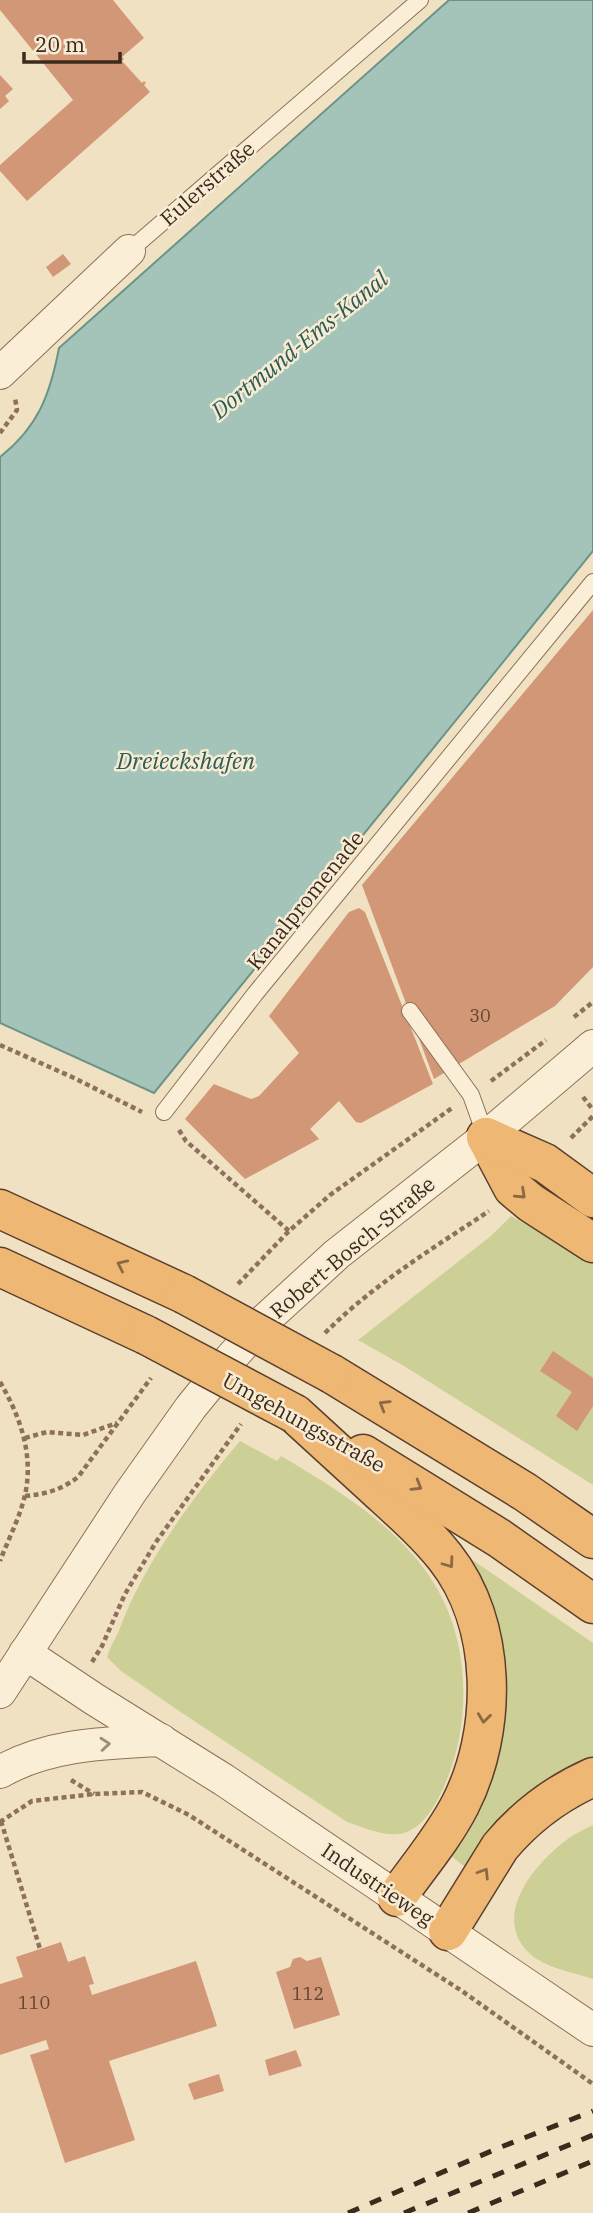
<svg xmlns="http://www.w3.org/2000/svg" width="593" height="2213" font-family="'IBM Plex Serif',serif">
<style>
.green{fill:#cdd096}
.water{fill:#a5c4b9;stroke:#6b9387;stroke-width:2}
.building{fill:#d29776}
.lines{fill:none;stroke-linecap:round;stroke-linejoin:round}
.service-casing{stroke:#8d7158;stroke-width:18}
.minor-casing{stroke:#8d7158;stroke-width:34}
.trunk-casing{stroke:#5a3f2d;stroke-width:41}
.path{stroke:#8d7158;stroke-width:4.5;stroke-dasharray:5 3.5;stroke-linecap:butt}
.service{stroke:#fbeed7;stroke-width:16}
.minor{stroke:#fbeed7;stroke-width:32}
.trunk{stroke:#eeb773;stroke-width:38}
.rail{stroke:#3c2a1d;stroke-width:5;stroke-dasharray:12 12;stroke-linecap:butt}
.trunk-bridge-casing{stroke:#5a3f2d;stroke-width:41;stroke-linecap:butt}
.trunk-bridge{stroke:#eeb773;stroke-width:38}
.oneway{stroke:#8c6944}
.oneway2{stroke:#9c8c7a}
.labels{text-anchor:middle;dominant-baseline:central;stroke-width:5;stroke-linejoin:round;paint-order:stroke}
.number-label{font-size:18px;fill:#624533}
.street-label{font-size:21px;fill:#3c2a1d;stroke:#f8ebd3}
.water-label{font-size:23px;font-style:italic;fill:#2b5d56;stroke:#f8ebd3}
</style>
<rect width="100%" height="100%" fill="#f1e1c3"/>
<g class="green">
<path d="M511 1216 593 1262V1485L404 1366 358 1340 491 1236Z"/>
<path d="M240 1441 277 1461 281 1456C338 1490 400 1527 435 1585 472 1646 472 1732 440 1795 433 1809 423 1825 409 1831 391 1840 365 1828 347 1822L182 1713 121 1671 107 1657C109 1649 114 1641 118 1633 143 1564 193 1497 240 1441Z"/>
<path d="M461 1552 593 1643V1759L465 1867 451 1856C491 1796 513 1729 503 1657Z"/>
<path d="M593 1825V1979C572 1972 545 1968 529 1953 490 1915 536 1862 569 1838 576 1833 585 1829 593 1825Z"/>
</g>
<path class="water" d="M449 0H593V551L154 1093 0 1023V457C38 427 50 395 59 348Z"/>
<g class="building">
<path d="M0 0H113L144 38 122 57 124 59 122 61 142 83 144 81 146 83 144 85 150 92 27 201 0 171V165L73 100 0 10Z"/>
<path d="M0 75 13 89 5 96 9 101 0 109Z"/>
<path d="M63 254 71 264 53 277 46 267Z"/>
<path d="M593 610V967L555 1006 434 1079 362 885Z"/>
<path d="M359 908 365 912 433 1084 361 1123 356 1122 339 1101 310 1129 319 1139 245 1179 185 1119 214 1084 251 1099 259 1096 299 1053 269 1016 349 912Z"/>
<path d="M553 1351 593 1378V1406L577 1431 556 1416 572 1392 540 1371Z"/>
<path d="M61 1942 68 1962 85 1956 94 1984 89 1985 92 1995 196 1961 217 2026 109 2061 135 2140 65 2163 30 2055 49 2049 46 2040 0 2055V1984L23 1977 16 1957Z"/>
<path d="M300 1957 307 1961 321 1957 340 2015 294 2029 276 1972 290 1967 293 1959Z"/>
<path d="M296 2050 302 2066 269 2076 265 2060Z"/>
<path d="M219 2074 224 2091 194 2100 188 2084Z"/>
</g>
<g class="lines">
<g class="service-casing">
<g id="service">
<path d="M129 251 420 0"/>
<path d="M410 1011 471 1095 486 1137"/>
<path d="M164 1112 255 994 593 582"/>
</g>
</g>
<g class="minor-casing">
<g id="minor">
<path d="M0 373 129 251"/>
<path d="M25 1653 94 1699 224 1780 593 2030"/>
<path d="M0 1692 130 1493 191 1407 231 1358 266 1319 337 1254 486 1137 593 1046"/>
<path d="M0 1772C49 1744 106 1743 161 1740"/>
</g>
</g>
<g class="trunk-casing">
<g id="trunk">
<path d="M486 1137 513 1188 531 1203 593 1243"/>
<path d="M486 1137 545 1163 593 1198"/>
<path d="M0 1209 184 1294"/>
<path d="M0 1267 146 1335"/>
<path d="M332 1374 525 1492 593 1539"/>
<path d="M295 1414C322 1439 350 1464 377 1489 401 1511 425 1532 445 1557 498 1624 498 1731 460 1805 443 1838 418 1867 397 1897"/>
<path d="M363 1454 499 1538 593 1604"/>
<path d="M448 1931 500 1847C525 1817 557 1793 593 1777"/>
</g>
</g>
<g class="path">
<path d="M0 433 17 410 15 398"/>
<path d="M574 1017 593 1002"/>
<path d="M0 1045 72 1077 142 1112"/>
<path d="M491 1081 546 1040"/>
<path d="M583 1097 593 1110"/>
<path d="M179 1130 186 1141 289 1231"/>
<path d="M571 1138 593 1116"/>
<path d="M238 1284 289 1231 330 1195 452 1108"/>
<path d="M325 1333C374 1284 432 1249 489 1211"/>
<path d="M0 1382C20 1416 34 1455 25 1495 20 1517 8 1540 0 1561"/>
<path d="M25 1438 47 1432 83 1435 117 1423"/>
<path d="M25 1496C46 1494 61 1490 78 1477L151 1378"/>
<path d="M92 1662 102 1646 125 1594 156 1542 241 1424"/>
<path d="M71 1780 94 1794"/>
<path d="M1 1821 40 1949"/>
<path d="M0 1822 32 1801 94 1794 142 1792 189 1815 462 1991 593 2084"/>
</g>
<use href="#service" class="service"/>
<use href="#minor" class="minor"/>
<use href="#trunk" class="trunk"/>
<g class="rail">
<path d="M348 2213 496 2149 593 2111"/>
<path d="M404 2213 593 2135"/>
<path d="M468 2213 593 2161"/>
</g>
<g class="trunk-bridge-casing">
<g id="trunk-bridge">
<path d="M184 1294 332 1374"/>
<path d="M146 1335 295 1414"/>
</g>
</g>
<use href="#trunk-bridge" class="trunk-bridge"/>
</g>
<defs><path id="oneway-chevron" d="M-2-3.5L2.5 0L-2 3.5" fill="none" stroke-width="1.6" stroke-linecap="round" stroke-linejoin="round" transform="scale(1.75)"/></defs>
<g class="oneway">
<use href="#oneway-chevron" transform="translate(521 1194) rotate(43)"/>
<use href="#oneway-chevron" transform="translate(122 1265) rotate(-155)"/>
<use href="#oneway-chevron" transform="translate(384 1405) rotate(-149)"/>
<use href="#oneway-chevron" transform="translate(417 1486) rotate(31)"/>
<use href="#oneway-chevron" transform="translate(449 1563) rotate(54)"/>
<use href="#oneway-chevron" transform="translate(484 1718) rotate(97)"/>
<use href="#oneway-chevron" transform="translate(484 1873) rotate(-58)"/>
</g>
<use class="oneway2" href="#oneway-chevron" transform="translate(105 1744) rotate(-5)"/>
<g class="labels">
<g class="number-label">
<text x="480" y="1015">30</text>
<text x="308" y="1993">112</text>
<text x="34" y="2002">110</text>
</g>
<g class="street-label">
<text transform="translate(207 183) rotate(-41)">Eulerstraße</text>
<text transform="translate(305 900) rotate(-51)">Kanalpromenade</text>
<text transform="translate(352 1247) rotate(-40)">Robert-Bosch-Straße</text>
<text transform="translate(304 1422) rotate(29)">Umgehungsstraße</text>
<text transform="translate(378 1884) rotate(34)">Industrieweg</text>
</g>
<g class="water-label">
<text transform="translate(299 344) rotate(-39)">Dortmund-Ems-Kanal</text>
<text x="186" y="760">Dreieckshafen</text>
</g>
</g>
<path d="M24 52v10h96v-10" fill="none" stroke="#3c2a1d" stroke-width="3.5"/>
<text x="35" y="52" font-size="21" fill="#3c2a1d" stroke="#f8ebd3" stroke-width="5" paint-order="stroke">20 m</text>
</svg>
